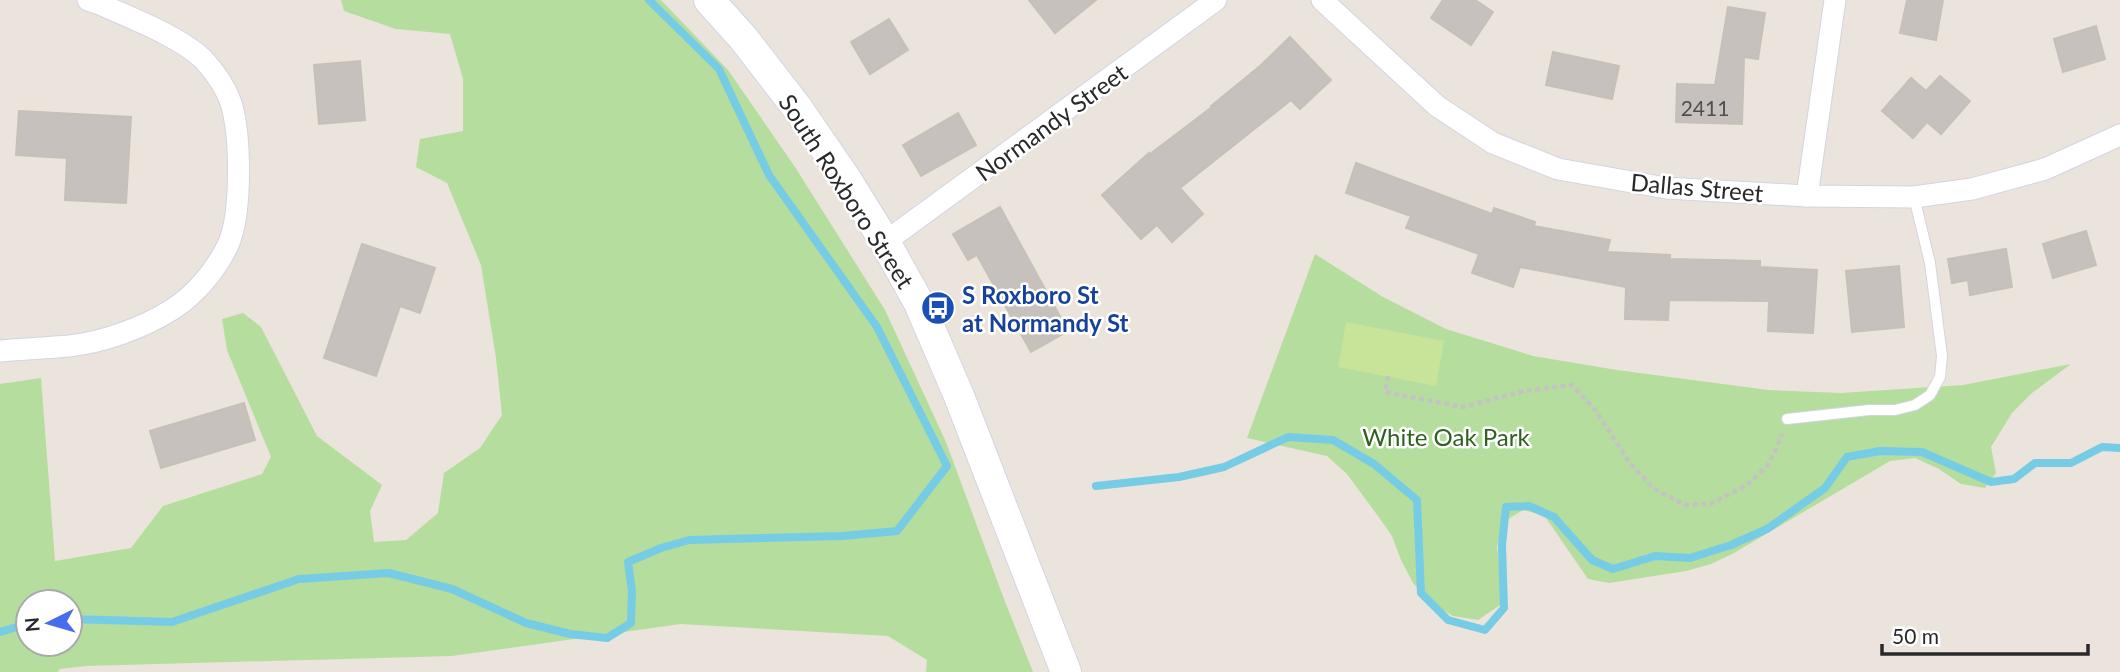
<svg xmlns="http://www.w3.org/2000/svg" width="2120" height="672" font-family="Lato,sans-serif">
<style>
.green{fill:#b5dd9d;fill-rule:evenodd}
.pitch{fill:#c7e499}
.lines{fill:none;stroke-linecap:round;stroke-linejoin:round}
.stream{stroke:#77cce5;stroke-width:8}
.building{fill:#c6c1bc;stroke:#c6c0b6;stroke-width:2}
.lane-casing{stroke:#d2d5e1;stroke-width:12}
.street-casing{stroke:#d2d5e1;stroke-width:23}
.secondary-casing{stroke:#d2d5e1;stroke-width:32}
.path{stroke:#c3c3c3;stroke-width:4.5;stroke-dasharray:5 3.5;stroke-linecap:butt}
.lane{stroke:#fff;stroke-width:10}
.street{stroke:#fff;stroke-width:21}
.secondary{stroke:#fff;stroke-width:30}
.labels{text-anchor:middle;dominant-baseline:central;stroke-width:5;stroke-linejoin:round;paint-order:stroke}
.number-label{font-size:21px;fill:#504f4e}
.street-label{font-size:24px;fill:#292929;stroke:#fff}
.transit-label{font-size:24px;font-weight:bold;fill:#164399;stroke:#fff;text-anchor:start}
.park-label{font-size:24px;fill:#2f611f;stroke:#fff}
</style>
<rect width="100%" height="100%" fill="#ebe4dc"/>
<g class="green">
<path d="M341 0H661L728 70 795 167 885 310 946 442 1004 599 1033 672H926L927 660 888 636 681 624 452 656 86 666 60 669 58 672H0V384L41 378 55 561 131 548 163 506 262 474 271 457 227 350 222 319 243 313 261 327 317 436 382 485 370 511 374 542 406 540 438 513 444 473 480 448 502 415 496 358 481 265 447 183 416 167 420 139 463 131V79L450 34 396 29 344 11ZM28 602H70V644H28Z"/>
<path d="M1315 254 1383 297 1446 329 1533 356 1617 370 1768 390 1841 393 1963 385 2071 364 2032 393 2012 413 1991 447 1996 473 1985 488 1961 484 1939 469 1915 458 1890 461 1734 553 1711 564 1686 571 1609 583 1588 579 1544 515 1523 510 1502 523 1497 547 1502 586 1500 605 1478 620 1453 616 1431 603 1413 583 1401 560 1392 536 1378 516 1347 474 1327 456 1247 438Z"/>
</g>
<path class="pitch" d="M1346 322 1444 341 1436 386 1338 367Z"/>
<g class="lines">
<g class="stream">
<path d="M1096 486 1179 477 1224 467 1288 437 1333 440 1374 464 1417 500 1421 593 1448 620 1485 630 1504 608 1502 545 1506 507 1529 506 1554 517 1592 560 1613 569 1655 556 1690 558 1731 545 1767 529 1825 488 1847 457 1880 451 1922 452 1991 482 2014 479 2035 463H2071L2102 447 2120 448"/>
<path d="M70 619 172 622 299 579 389 573 452 589 526 623 570 634 607 638 631 623 632 591 628 562 661 548 689 540 842 536 897 531 947 466 877 327 769 175 719 69 649 0"/>
<path d="M0 632 28 624"/>
</g>
</g>
<g class="building">
<path d="M1029 0H1096L1055 33Z"/>
<path d="M1443 0H1475L1493 12 1471 45 1431 18Z"/>
<path d="M1907 0H1943L1936 40 1900 33Z"/>
<path d="M1728 7 1765 13 1758 59 1744 57 1742 124 1676 122 1677 84 1715 85Z"/>
<path d="M889 19 908 50 870 74 851 42Z"/>
<path d="M2096 26 2105 59 2063 72 2054 39Z"/>
<path d="M1290 37 1331 80 1300 109 1291 100 1180 188 1203 214 1172 242 1157 225 1141 239 1102 195 1149 153 1150 154 1212 107 1211 106 1260 66Z"/>
<path d="M1553 52 1619 66 1612 99 1546 85Z"/>
<path d="M360 61 365 120 319 124 314 65Z"/>
<path d="M1940 76 1970 101 1941 134 1927 122 1913 138 1882 111 1911 78 1926 91Z"/>
<path d="M19 111 131 117 126 203 65 200 67 158 16 155Z"/>
<path d="M958 113 976 145 921 176 903 145Z"/>
<path d="M1356 163 1492 214 1494 208 1535 222 1534 226 1610 240 1607 252 1670 255V259L1760 261V267L1817 270 1813 333 1768 331 1769 301 1669 300 1668 320 1625 319 1626 287 1520 267 1513 287 1472 273 1479 254 1406 228 1411 216 1346 193Z"/>
<path d="M1000 207 1068 331 1031 352 977 255 968 260 953 234Z"/>
<path d="M2086 231 2096 265 2053 278 2043 244Z"/>
<path d="M362 244 435 268 420 313 400 306 376 376 324 358Z"/>
<path d="M2006 249 2012 287 1970 295 1968 280 1952 283 1948 259Z"/>
<path d="M1899 266 1904 327 1852 332 1846 271Z"/>
<path d="M244 403 255 440 161 468 150 431Z"/>
</g>
<g class="lines">
<g class="lane-casing">
<path id="lane" d="M1787 419 1869 410H1895L1915 405 1930 395 1940 377 1942 356 1930 263 1914 197"/>
</g>
<g class="street-casing">
<g id="street">
<path d="M1322 0 1437 106 1493 143 1558 169 1666 188 1807 196 1914 197 1972 189 2045 169 2120 135"/>
<path d="M1807 196 1835 0"/>
<path d="M885 242 1216 0"/>
<path d="M0 351C23 349 46 348 69 346 104 342 143 328 173 309 196 294 216 270 228 245 242 214 241 136 231 103 226 88 214 71 203 59 179 36 130 18 100 4L88 0"/>
</g>
</g>
<g class="secondary-casing">
<path id="secondary" d="M709 0 744 39 798 109 848 182 885 242 919 303 959 396 1066 672"/>
</g>
<path class="path" d="M1388 376 1385 392 1463 407 1524 391 1572 385 1596 411 1629 462 1653 488 1685 505 1710 504 1747 485 1767 466 1775 451 1782 434"/>
<use href="#lane" class="lane"/>
<use href="#street" class="street"/>
<use href="#secondary" class="secondary"/>
</g>
<defs>
<g id="bus-disc" transform="scale(1.75)"><circle r="9.5" fill="#1a4fb4" stroke="#fff"/><path d="M-5-6H5V4H4V6H2V4H-2V6H-4V4H-5ZM-3.5-4V0h7V-4ZM-3.5 1.2v1.5H-2V1.2ZM2 1.2v1.5H3.5V1.2Z" fill="#fff"/></g>
</defs>
<g fill-rule="evenodd">
<use href="#bus-disc" x="938" y="308"/>
</g>
<g class="labels">
<g class="number-label">
<text x="1705" y="107">2411</text>
</g>
<g class="street-label">
<text transform="translate(1051 122) rotate(-36)">Normandy Street</text>
<text transform="translate(1697 187) rotate(5)">Dallas Street</text>
<text transform="translate(847 191) rotate(57)">South Roxboro Street</text>
</g>
<g class="transit-label">
<text x="962" y="294">S Roxboro St<tspan x="962" dy="28">at Normandy St</tspan></text>
</g>
<g class="park-label">
<text x="1446" y="436">White Oak Park</text>
</g>
</g>
<g transform="translate(49 623) rotate(265)"><circle r="33" fill="#ffffff" stroke="#a9a9a9" stroke-width="2"/>
<path d="M0-5L12 26L0 18L-12 26Z" fill="#486dec"/>
<text y="-10" font-size="19" font-weight="bold" text-anchor="middle" fill="#292929">N</text>
</g>
<path d="M1882 644v10h206v-10" fill="none" stroke="#292929" stroke-width="3.5"/>
<text x="1892" y="644" font-size="21" fill="#292929" stroke="#ffffff" stroke-width="5" paint-order="stroke">50 m</text>
</svg>
